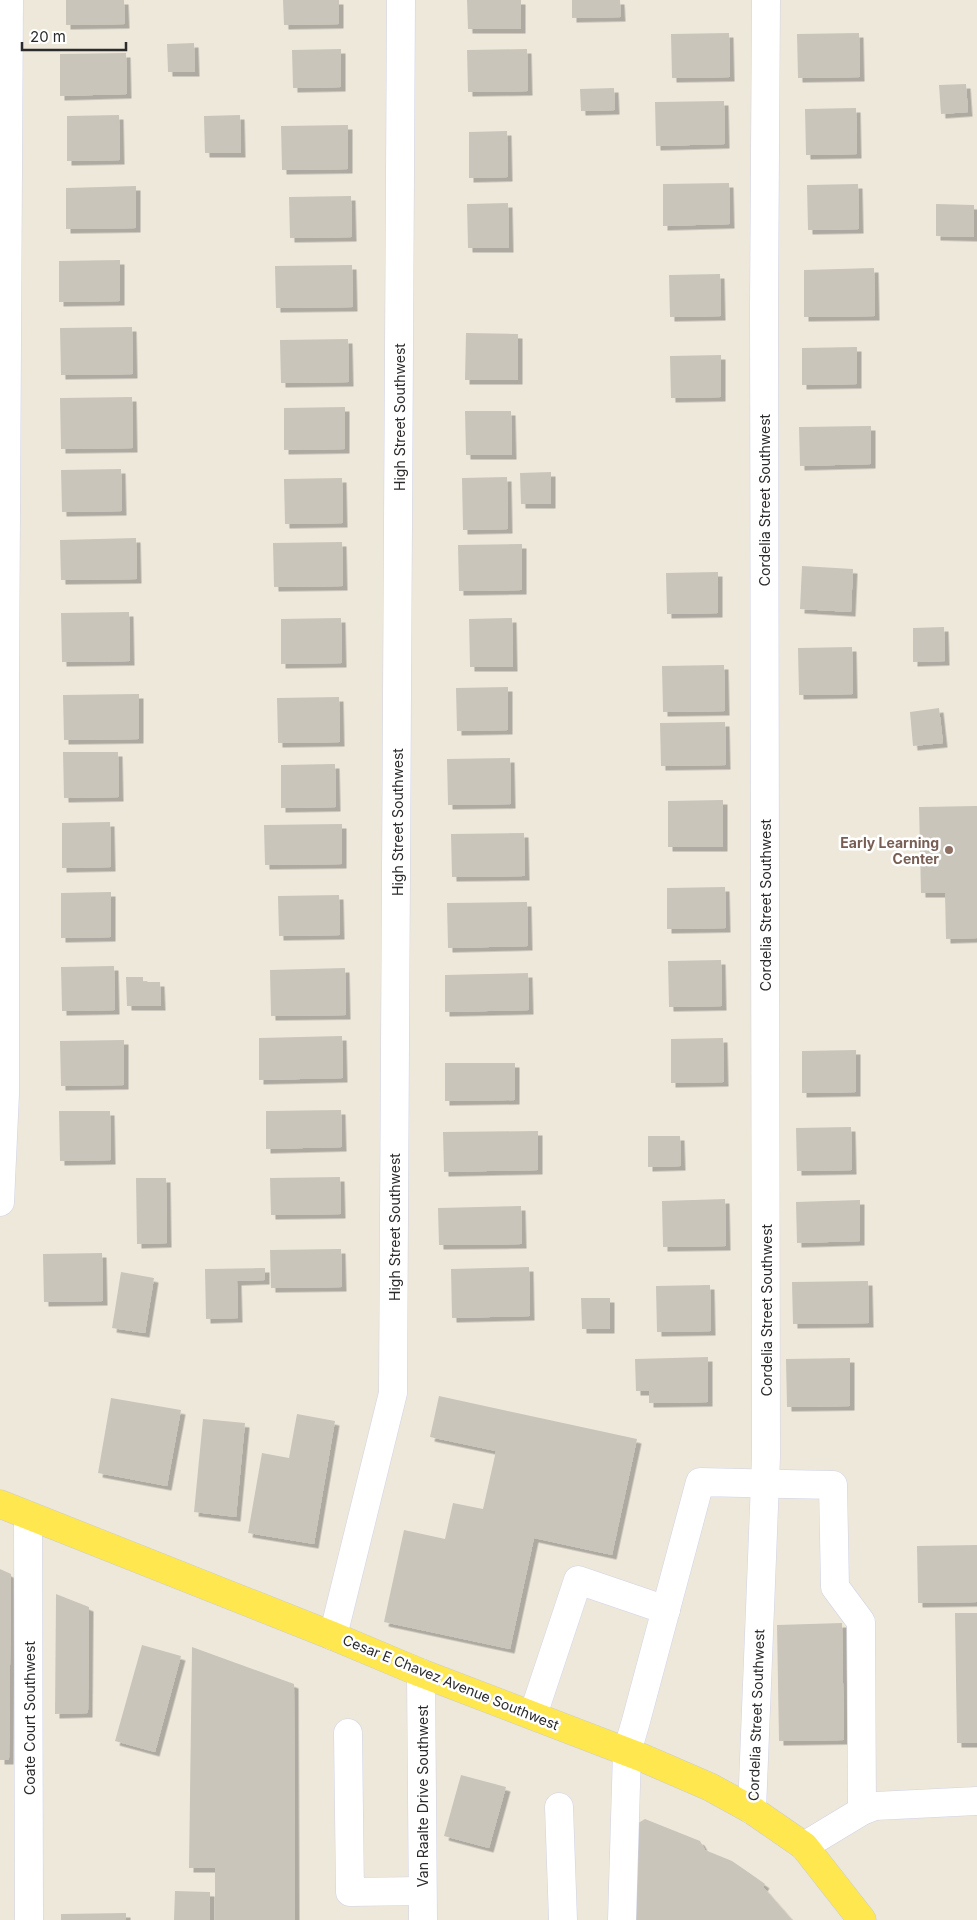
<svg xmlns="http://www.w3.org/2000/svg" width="977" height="1920" font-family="Inter,sans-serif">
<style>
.building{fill:#c9c5bb;filter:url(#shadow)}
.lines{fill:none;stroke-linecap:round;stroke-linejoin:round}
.minor-casing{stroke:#d0d2e5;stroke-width:29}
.major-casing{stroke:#ccc;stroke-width:29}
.minor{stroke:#fff;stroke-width:28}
.major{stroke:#ffe74f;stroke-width:28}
.education-dot{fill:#8d6e63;stroke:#fff;stroke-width:2}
.labels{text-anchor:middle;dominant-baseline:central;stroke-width:5;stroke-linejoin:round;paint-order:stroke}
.street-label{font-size:14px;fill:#2b2b2b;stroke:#fff}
.education-label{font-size:14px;font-weight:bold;fill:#785e54;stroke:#fff;text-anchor:end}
</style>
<defs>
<filter id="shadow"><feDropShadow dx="4.5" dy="4.5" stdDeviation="0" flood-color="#0004"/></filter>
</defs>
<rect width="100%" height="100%" fill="#eee8db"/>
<g class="building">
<path d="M66 0H124L125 24 66 25Z"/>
<path d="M283 0H339V24L284 25Z"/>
<path d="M467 0H521V29H468Z"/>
<path d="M572 0H620L621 17 572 18Z"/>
<path d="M729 33 730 77 672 78 671 34Z"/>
<path d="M859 33 860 77 798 78 797 34Z"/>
<path d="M194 43 195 72H168L167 44Z"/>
<path d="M341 49V87L293 88 292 50Z"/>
<path d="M527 49 528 91 468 92 467 50Z"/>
<path d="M126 53 127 94 60 96V54Z"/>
<path d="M966 84 968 112 941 114 939 85Z"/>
<path d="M614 88 615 110 581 111 580 89Z"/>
<path d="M724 101 725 144 656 146 655 102Z"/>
<path d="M856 108 857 154 806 155 805 109Z"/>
<path d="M119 115 120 160 67 161V116Z"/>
<path d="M240 115 241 153H205L204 116Z"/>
<path d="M348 125V169L282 170 281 126Z"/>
<path d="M507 131 508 177 469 178V132Z"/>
<path d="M729 183 730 224 663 226V184Z"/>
<path d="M858 184 859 229 808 230 807 185Z"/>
<path d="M136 186V228L66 229V188Z"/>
<path d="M351 196 352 237 290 238 289 197Z"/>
<path d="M508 203 509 248H468L467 204Z"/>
<path d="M936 204 974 205V237L936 236Z"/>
<path d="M120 260V301L59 302V261Z"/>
<path d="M352 265 353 307 276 308 275 266Z"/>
<path d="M874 268 875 316 804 317V270Z"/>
<path d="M720 274 721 316 670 317 669 275Z"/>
<path d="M132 327 133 374 61 375 60 328Z"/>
<path d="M466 333 518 334V380H465Z"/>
<path d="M348 339 349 382 281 383 280 340Z"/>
<path d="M857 347V384L802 385V348Z"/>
<path d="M721 355V397L671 398 670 356Z"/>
<path d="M132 397 133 448 61 449 60 398Z"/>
<path d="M345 407V449L284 450V408Z"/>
<path d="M465 411H511L512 455H466Z"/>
<path d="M871 426V464L800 466 799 427Z"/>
<path d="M121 469 122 511 62 512 61 470Z"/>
<path d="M551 472V504H521L520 473Z"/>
<path d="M507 477 508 529 463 530 462 478Z"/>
<path d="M342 478 343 523 285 524 284 479Z"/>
<path d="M136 538 137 579 61 580 60 540Z"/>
<path d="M342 542 343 586 274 587 273 543Z"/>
<path d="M522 544V590L459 591 458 545Z"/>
<path d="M802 566 853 569 851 612 800 609Z"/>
<path d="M718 572V613L667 614 666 573Z"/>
<path d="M129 612 130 661 62 662 61 613Z"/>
<path d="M341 618 342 663 281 664V619Z"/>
<path d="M512 618 513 667H470L469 619Z"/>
<path d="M944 627 945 661 913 662V628Z"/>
<path d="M852 647 853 694 799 695 798 648Z"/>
<path d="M724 665 725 711 663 712 662 666Z"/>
<path d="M508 687V730L457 731 456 688Z"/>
<path d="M139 694V739L64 740 63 695Z"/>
<path d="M339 697 340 742 278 743 277 698Z"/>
<path d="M939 708 943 743 913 746 910 712Z"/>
<path d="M725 722 726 765 661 766 660 723Z"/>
<path d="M63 752H118L119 797 64 798Z"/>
<path d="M510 758 511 804 448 805 447 759Z"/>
<path d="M335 764 336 807 281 808V765Z"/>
<path d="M723 800V847H668V801Z"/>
<path d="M977 806V938L946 939 945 893H921L919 807Z"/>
<path d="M110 822 111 867 62 868V823Z"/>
<path d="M342 824V864L265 865 264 825Z"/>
<path d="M524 833 525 876 452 877 451 834Z"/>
<path d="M725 887 726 928 667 929V888Z"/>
<path d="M111 892V937L61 938V893Z"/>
<path d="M339 895 340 935 279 936 278 896Z"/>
<path d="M527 902 528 946 448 948 447 903Z"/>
<path d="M721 960 722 1006 669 1007 668 961Z"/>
<path d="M114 966 115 1010 62 1011 61 967Z"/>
<path d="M345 968 346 1015 271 1016 270 970Z"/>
<path d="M528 973 529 1010 445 1012V975Z"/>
<path d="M126 977H143V982H160L161 1006H127Z"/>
<path d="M342 1036 343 1078 259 1080V1038Z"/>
<path d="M723 1038 724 1082 671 1083V1039Z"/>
<path d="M124 1040V1085L61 1086 60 1041Z"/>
<path d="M856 1050V1092L802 1093V1051Z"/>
<path d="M445 1063H515V1100L445 1101Z"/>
<path d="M341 1110 342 1147 266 1149V1111Z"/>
<path d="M59 1111H110L111 1160 60 1161Z"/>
<path d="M851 1127 852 1170 797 1171 796 1128Z"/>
<path d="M538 1131V1170L444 1172 443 1132Z"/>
<path d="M648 1136H680L681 1166 648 1167Z"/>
<path d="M340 1177 341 1214 271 1215 270 1178Z"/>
<path d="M136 1178H166L167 1243 137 1244Z"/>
<path d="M725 1199 726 1246 663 1247 662 1201Z"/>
<path d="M860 1200V1241L797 1243 796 1202Z"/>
<path d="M521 1206 522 1244 439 1245 438 1208Z"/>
<path d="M341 1249 342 1287 271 1288 270 1250Z"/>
<path d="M102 1253 103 1301 44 1302 43 1254Z"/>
<path d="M529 1267 530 1316 452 1318 451 1269Z"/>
<path d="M265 1268V1280L237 1281 238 1318 206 1319 205 1269Z"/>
<path d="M121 1272 154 1278 145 1333 112 1328Z"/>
<path d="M868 1281 869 1323 793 1324 792 1282Z"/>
<path d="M710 1285 711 1331 657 1332 656 1286Z"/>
<path d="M581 1298H610V1329H582Z"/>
<path d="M708 1357V1402L649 1403V1391H636L635 1359Z"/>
<path d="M850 1358V1406L787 1407 786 1359Z"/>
<path d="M439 1396 637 1439 612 1555 534 1538 510 1649 384 1622 404 1530 445 1539 453 1503 483 1509 496 1451 430 1437Z"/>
<path d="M111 1398 181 1410 167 1486 98 1473Z"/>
<path d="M297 1414 335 1421 314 1544 248 1533 262 1453 289 1458Z"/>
<path d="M203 1419 245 1423 236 1517 194 1512Z"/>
<path d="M977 1545V1602L918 1603 917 1546Z"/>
<path d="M0 1569 11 1574 9 1760H0Z"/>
<path d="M56 1594 89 1607 88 1713 55 1714Z"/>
<path d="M955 1613H977V1743H957Z"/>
<path d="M842 1623 844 1740 779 1741 777 1625Z"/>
<path d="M142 1645 181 1656 155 1752 115 1741Z"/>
<path d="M192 1647 294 1684 295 1920H215V1868H189Z"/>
<path d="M461 1775 506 1787 489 1848 444 1836Z"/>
<path d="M645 1819 700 1841 705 1850 732 1861 748 1872 765 1884 763 1887 792 1920H629L633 1826Z"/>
<path d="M175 1891 210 1892V1920H174Z"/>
<path d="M126 1913V1920H61V1914Z"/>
</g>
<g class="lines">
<g class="minor-casing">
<g id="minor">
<path d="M0 1202 5 1094V686L9 0"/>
<path d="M28 1516 29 1920"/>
<path d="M333 1636 393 1393 401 0"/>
<path d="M421 1673 423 1920"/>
<path d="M533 1715 578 1580 666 1610"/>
<path d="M348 1733 350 1892 422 1891"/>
<path d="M559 1807 563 1920"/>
<path d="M752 1810 766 1457 764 306 766 0"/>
<path d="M804 1846 862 1811 875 1806 977 1801"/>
<path d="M622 1920 627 1752 636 1721 700 1482 833 1485 835 1587 861 1622 862 1811"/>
</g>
</g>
<g class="major-casing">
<path id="major" d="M0 1504 333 1636 421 1673 643 1758 710 1787 752 1810 804 1846 862 1920"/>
</g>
<use href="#minor" class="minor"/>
<use href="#major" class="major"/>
</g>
<circle class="education-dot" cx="949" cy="850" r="5"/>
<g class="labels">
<g class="street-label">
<text transform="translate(399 417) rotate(-90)">High Street Southwest</text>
<text transform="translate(764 500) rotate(-90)">Cordelia Street Southwest</text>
<text transform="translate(397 822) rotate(-90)">High Street Southwest</text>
<text transform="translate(765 905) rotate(-90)">Cordelia Street Southwest</text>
<text transform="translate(394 1227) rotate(-90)">High Street Southwest</text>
<text transform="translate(766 1310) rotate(-90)">Cordelia Street Southwest</text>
<text transform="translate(451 1682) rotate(22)">Cesar E Chavez Avenue Southwest</text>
<text transform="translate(756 1715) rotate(-88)">Cordelia Street Southwest</text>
<text transform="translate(29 1718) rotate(-90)">Coate Court Southwest</text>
<text transform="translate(422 1796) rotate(-90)">Van Raalte Drive Southwest</text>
</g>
<g class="education-label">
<text x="939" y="842">Early Learning<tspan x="939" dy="16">Center</tspan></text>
</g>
</g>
<path d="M22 42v8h104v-8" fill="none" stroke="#2b2b2b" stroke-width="2.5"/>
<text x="30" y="42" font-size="15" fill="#2b2b2b" stroke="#ffffff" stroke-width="4" paint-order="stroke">20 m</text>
</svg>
